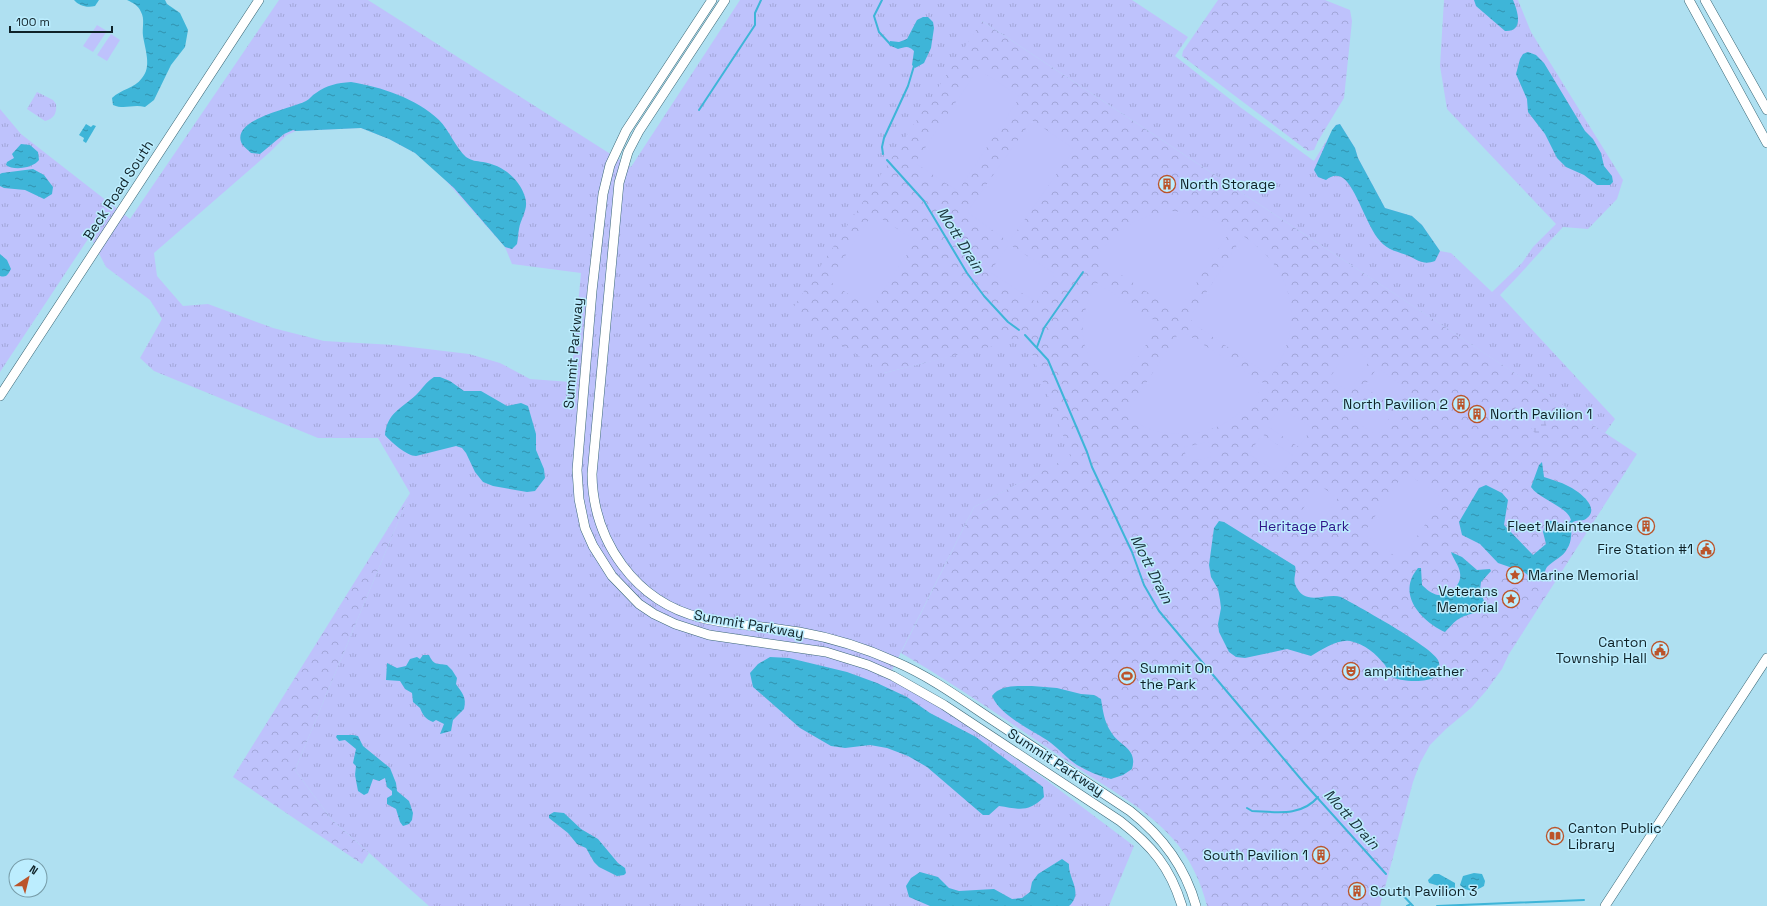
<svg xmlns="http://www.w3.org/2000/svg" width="1767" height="906" font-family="'Space Grotesk',sans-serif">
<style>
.grass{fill:url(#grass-tufts);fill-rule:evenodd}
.forest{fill:url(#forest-crowns)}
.wetland{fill:url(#wetland-marsh)}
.pitch{fill:#bec2fc}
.water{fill:url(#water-ripples)}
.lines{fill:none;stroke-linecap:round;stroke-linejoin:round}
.stream{stroke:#3eb5d8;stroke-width:2}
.secondary-casing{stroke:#3b6877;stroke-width:10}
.secondary{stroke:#fff;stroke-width:9}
.labels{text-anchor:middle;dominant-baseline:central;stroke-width:3;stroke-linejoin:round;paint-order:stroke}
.poi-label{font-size:14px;fill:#0f2228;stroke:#bcedfe;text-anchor:start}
.street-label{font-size:14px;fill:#0f2228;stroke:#bcedfe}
.park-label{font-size:14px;fill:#2f1589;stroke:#bcedfe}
.water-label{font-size:15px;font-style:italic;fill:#1b343c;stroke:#bcedfe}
</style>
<defs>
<pattern id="grass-tufts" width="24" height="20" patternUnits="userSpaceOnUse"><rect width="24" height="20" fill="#bec2fc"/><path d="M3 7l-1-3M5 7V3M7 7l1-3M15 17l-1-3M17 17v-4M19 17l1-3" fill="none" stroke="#a2a6d8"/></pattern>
<pattern id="forest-crowns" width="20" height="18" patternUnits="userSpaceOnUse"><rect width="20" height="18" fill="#bec2fc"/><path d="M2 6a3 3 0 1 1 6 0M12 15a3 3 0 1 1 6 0" fill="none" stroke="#a2a6d8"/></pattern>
<pattern id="wetland-marsh" width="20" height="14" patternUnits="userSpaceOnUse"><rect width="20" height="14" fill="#bec2fc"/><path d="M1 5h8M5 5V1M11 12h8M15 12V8" fill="none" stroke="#a2a6d8"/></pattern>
<pattern id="water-ripples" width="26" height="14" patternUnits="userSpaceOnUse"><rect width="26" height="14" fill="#3eb5d8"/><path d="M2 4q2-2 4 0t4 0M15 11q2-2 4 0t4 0" fill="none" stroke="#3293af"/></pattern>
</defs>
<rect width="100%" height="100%" fill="#afe0f1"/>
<g class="grass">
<path d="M279 0H368L631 167 740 0H1132L1188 37 1175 56 1240 107 1314 161 1336 125 1340 124 1355 148 1358 158 1385 208 1412 216 1422 225 1440 251 1451 253 1492 292 1522 263 1533 247 1556 224 1447 109 1440 66 1444 0H1518L1531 32 1623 180 1617 199 1588 229 1563 227C1541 250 1522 273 1500 295L1615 419 1605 433 982 21 884 373 1026 337 1072 456 974 507 888 678 943 708 1045 779 1134 846 1109 906H429L332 820 295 770 410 493 378 438H318L154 371 140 358 162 319 150 300 106 267 90 236 0 372V109L21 134 130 219ZM361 128 389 139 415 153 438 172 505 247 512 264 581 273 571 382 530 379 500 363 469 354 394 345 324 341 273 328 208 304 183 306 157 276 154 253 270 152 287 135 296 131Z"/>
<path d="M37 92 53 100 56 104C57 113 54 119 45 121L27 109Z"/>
</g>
<g class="forest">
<path d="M1218 0H1325L1350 10 1352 21 1344 98 1318 141 1314 150 1308 151 1182 56 1183 51Z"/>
<path d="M982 21 1637 454 1509 654 1502 669 1486 691 1471 708 1446 729 1430 745 1420 763 1413 782 1380 906H1207C1201 882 1190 858 1173 839 1147 809 1109 789 1076 767 1018 728 961 688 901 653L974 507 1071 456 1026 338 884 373 791 311Z"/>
<path d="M410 493 295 770 332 820 369 853 362 864 233 777Z"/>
</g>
<path class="wetland" d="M1533 414H1538L1545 420 1547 429 1543 435 1540 436C1532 432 1530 428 1530 419Z"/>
<g class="pitch">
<path d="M97 25 107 31 93 52 83 46Z"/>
<path d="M111 34 120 40 107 61 97 55Z"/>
<path d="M978 69 1020 97 958 191 915 163Z"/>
<path d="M1032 120 1074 149 1009 242 967 212Z"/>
<path d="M1173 211C1195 213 1213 218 1231 230L1180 308H1171L1096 258C1115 230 1139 214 1173 211Z"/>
<path d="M873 213 916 241 871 309 829 281Z"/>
<path d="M1243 236C1295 269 1306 325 1271 376L1192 323V314Z"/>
<path d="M1009 244 1055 274 1036 302 990 272Z"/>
<path d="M1097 283 1157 322V328L1118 387C1078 358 1073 325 1097 283Z"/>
<path d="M1185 333 1265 384C1245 414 1217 435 1179 434 1170 433 1160 433 1152 430 1142 426 1133 420 1125 415L1178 334Z"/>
<path d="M1350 347 1370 360 1349 392 1329 379Z"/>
<path d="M1377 368 1408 389 1395 408 1364 387Z"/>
<path d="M1358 396 1390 417 1377 436 1345 415Z"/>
<path d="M1280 407 1312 428 1299 447 1267 426Z"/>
<path d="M1262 434 1294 456 1281 475 1249 454Z"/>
<path d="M1208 442 1211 457 1187 462 1184 447Z"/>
<path d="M1405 472 1443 498 1401 560 1363 534Z"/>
<path d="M1319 485 1338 498 1317 529 1298 516Z"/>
</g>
<g class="water">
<path d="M74 0H99L95 6C87 8 79 6 74 0Z"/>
<path d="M127 0H165L167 4 180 13 188 30 185 47 171 65 154 100 145 107C132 104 125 110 113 105L112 98C121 89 134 89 142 78 152 67 145 49 143 36 142 28 145 19 141 12 138 5 133 3 127 0Z"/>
<path d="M1474 0H1513C1518 12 1524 32 1505 31L1476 6Z"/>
<path d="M923 17H928L933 22 934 28 931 48 924 63 915 68 912 65 914 51C908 45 905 47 898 49L889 45 890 41 899 42 907 39 917 20Z"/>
<path d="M1528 52 1536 55 1544 63 1585 131 1593 139 1601 153 1604 166 1612 176 1613 182 1610 185H1597L1584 175 1566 167 1557 158 1545 134 1528 112 1527 99 1516 74 1520 59 1523 54Z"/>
<path d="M351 82C381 87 416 98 439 120 449 130 456 148 466 157 472 161 476 161 483 162 502 165 519 178 525 197 529 209 521 217 519 229 518 234 518 239 517 244L512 249 505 247 454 188 415 153 389 139 361 128 296 131 293 130 284 134 260 154 251 153C248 150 244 147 242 144 229 119 294 108 306 101 310 99 312 95 316 93 327 85 337 83 351 82Z"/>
<path d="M86 124 91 127 93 125 96 126 86 143 83 141 84 138 79 135Z"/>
<path d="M1340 124 1355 148 1358 158 1385 208 1412 216 1422 225 1440 251 1435 261C1424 265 1419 261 1409 256 1399 252 1387 250 1380 241 1367 227 1356 187 1343 178 1337 174 1331 176 1326 180L1318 177 1314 170 1332 130 1336 125Z"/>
<path d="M21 144 30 145 38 152 39 160C33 168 14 171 6 165L7 162 14 158 12 154Z"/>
<path d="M33 169 44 175 53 187 52 194 44 199 25 190 4 188 0 186V174L2 173Z"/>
<path d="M0 254 7 260 11 269C8 274 7 278 0 276Z"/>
<path d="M434 377H440L450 381 464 391H481L507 406 521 403 528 406 536 434V450L544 469 545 478 535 491 527 492 493 486 483 482 475 472 466 453 462 448 456 446 416 456C407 456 391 442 385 435 387 413 401 409 416 395 423 388 426 382 434 377Z"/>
<path d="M1542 462 1544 477C1552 480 1561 482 1568 486 1577 490 1601 507 1587 518 1583 522 1578 519 1573 522 1570 532 1573 540 1567 549 1563 557 1554 560 1548 566 1545 568 1545 574 1543 577L1537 581 1531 578 1524 572 1498 563 1480 544 1462 535 1459 522 1479 488 1486 485 1502 493 1508 500 1504 525 1533 555 1546 544 1543 532 1547 521C1555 520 1560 525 1567 525L1571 520C1567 506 1540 500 1531 487L1539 465Z"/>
<path d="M1219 521 1224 522 1295 566C1297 572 1293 578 1295 584 1304 608 1326 592 1341 597 1359 607 1431 646 1438 660 1441 666 1439 673 1434 677 1428 683 1398 682 1391 676 1388 673 1387 668 1385 665 1376 654 1365 644 1350 641 1338 639 1321 650 1311 656L1287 649 1245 658 1236 657 1229 652 1219 632 1218 624 1221 608 1220 600 1218 589 1211 577 1209 565 1214 528Z"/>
<path d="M1451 552 1462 557 1477 570 1490 569 1491 571 1481 582 1480 590 1485 604C1476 616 1469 612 1457 620 1453 623 1449 628 1445 632 1421 621 1396 594 1418 568H1421L1422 585C1426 589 1432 594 1438 595 1451 596 1462 584 1460 573 1459 565 1453 559 1451 552Z"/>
<path d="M423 655H429C434 666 437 663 447 665L452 670 457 678 456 684C462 693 467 697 464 709L453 720 451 731 440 734 444 724 436 720 433 722C425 719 423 715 420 708L413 702 412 693 405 689 400 681 386 680 387 663 397 668 406 666 410 659 417 657 420 659Z"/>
<path d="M770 657 789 658 847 672 877 683 907 697 930 713 976 737 1043 787 1044 797C1028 813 1019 809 999 806L989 815H983L927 767 908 756 887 748 870 745 845 748 831 746 800 728 753 687 750 673 758 664Z"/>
<path d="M1032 686 1057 688 1081 694 1094 695 1101 699C1103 711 1104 721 1111 732 1120 747 1138 748 1132 769L1123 775 1111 779C1099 776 1087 771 1077 765 1068 759 1060 750 1051 743 1033 730 1001 717 992 696 1001 684 1018 686 1032 686Z"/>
<path d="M337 735H353L358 736 363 746 390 768 396 783 397 791 409 801 413 813 412 820 409 824 403 826 400 822 396 809 387 804V798L392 795V791L387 787 385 778 379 781 373 779 368 793 364 795 358 791 355 775 356 766 353 763 356 749 345 740 339 741 336 737Z"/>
<path d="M554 812 564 813 581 829 598 839 618 863 625 868 626 873 624 875 617 876 599 867 594 862 586 848 577 844 568 833 549 818V815Z"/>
<path d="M1062 859 1069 864C1068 879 1084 892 1069 906H930L909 897 906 886 911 878 920 872 938 877 949 888 959 891 994 889 1012 899 1022 898 1030 892 1032 882 1038 874Z"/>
<path d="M1474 873 1482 874 1485 881 1484 886C1476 891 1467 893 1460 885L1463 876Z"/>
<path d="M1434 874H1439L1455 883V888L1450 889 1429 883 1428 880Z"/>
</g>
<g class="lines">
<g class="stream">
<path d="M882 0 874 16 879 32 891 45"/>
<path d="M699 110 755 25V13L761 0"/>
<path d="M883 154 882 147 884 138 908 86 914 66"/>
<path d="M887 160 924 201 967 273 984 296 1008 322 1019 330"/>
<path d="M1025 335 1048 360 1087 452 1092 467 1132 552 1144 585 1159 611 1305 784 1386 874"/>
<path d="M1037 347 1044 328 1083 272"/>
<path d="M1247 808 1252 811C1276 812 1301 817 1318 797"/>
<path d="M1397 889 1413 906"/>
<path d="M1407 906 1411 904"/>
<path d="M1437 906 1584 900"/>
</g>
<g class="secondary-casing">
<g id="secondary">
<path d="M712 0 626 131 610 165 603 194 592 291 577 470 579 499 585 528 593 546 612 576 639 604 654 614 675 624 709 635 826 652 868 665 893 676 944 705 1120 821C1152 846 1170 867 1182 906"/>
<path d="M725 0 639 131 628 152 619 183 592 474C593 541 635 602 702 618 734 626 767 626 799 632 833 638 865 648 896 662 931 677 962 700 994 721 1039 751 1085 781 1130 811 1162 836 1185 866 1196 906"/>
<path d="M1689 0 1767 143"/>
<path d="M1705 0 1767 110"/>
<path d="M0 396 259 0"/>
<path d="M1605 906 1767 658"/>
</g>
</g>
<use href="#secondary" class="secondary"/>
</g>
<defs>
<g id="building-ring" transform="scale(0.9)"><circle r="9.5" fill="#bcedfe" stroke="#bb542a" stroke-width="1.5"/><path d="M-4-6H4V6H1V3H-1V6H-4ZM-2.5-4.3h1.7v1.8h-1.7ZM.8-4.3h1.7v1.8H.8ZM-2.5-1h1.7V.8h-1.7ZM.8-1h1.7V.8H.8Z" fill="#bb542a"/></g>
<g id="civic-ring" transform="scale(0.9)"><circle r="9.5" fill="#bcedfe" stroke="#bb542a" stroke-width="1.5"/><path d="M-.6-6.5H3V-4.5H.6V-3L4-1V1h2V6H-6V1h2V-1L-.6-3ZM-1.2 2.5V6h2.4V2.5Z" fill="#bb542a"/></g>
<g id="sight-ring" transform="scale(0.9)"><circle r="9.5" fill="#bcedfe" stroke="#bb542a" stroke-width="1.5"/><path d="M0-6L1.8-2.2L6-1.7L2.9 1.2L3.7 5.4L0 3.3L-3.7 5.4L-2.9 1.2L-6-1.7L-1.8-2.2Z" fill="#bb542a"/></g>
<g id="theatre-ring" transform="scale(0.9)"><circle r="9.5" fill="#bcedfe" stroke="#bb542a" stroke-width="1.5"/><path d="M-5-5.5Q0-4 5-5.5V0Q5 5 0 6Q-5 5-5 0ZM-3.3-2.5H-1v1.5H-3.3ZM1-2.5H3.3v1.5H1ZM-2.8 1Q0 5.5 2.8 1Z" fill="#bb542a"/></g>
<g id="stadium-ring" transform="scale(0.9)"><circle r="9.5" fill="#bcedfe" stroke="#bb542a" stroke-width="1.5"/><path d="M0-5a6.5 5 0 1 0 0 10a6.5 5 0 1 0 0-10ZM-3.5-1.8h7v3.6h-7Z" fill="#bb542a"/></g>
<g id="library-ring" transform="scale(0.9)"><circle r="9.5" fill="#bcedfe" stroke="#bb542a" stroke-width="1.5"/><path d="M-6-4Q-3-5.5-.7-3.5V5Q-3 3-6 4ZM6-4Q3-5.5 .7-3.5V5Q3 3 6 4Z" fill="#bb542a"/></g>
</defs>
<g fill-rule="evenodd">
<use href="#building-ring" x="1167" y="184"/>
<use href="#building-ring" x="1461" y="404"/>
<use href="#building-ring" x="1477" y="414"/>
<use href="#building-ring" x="1646" y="526"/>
<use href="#civic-ring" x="1706" y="549"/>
<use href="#sight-ring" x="1515" y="575"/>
<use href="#sight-ring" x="1511" y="599"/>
<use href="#civic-ring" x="1660" y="650"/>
<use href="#theatre-ring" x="1351" y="671"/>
<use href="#stadium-ring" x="1127" y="676"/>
<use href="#library-ring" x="1555" y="836"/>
<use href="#building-ring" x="1321" y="855"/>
<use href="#building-ring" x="1357" y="891"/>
</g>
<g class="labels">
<g class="poi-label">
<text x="1180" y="184">North Storage</text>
<text x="1448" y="404" text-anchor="end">North Pavilion 2</text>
<text x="1490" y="414">North Pavilion 1</text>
<text x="1633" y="526" text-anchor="end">Fleet Maintenance</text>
<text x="1693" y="549" text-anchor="end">Fire Station #1</text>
<text x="1528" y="575">Marine Memorial</text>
<text x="1498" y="591" text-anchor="end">Veterans<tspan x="1498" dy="16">Memorial</tspan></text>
<text x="1647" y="642" text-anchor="end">Canton<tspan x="1647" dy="16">Township Hall</tspan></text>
<text x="1140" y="668">Summit On<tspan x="1140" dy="16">the Park</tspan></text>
<text x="1364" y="671">amphitheather</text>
<text x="1568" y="828">Canton Public<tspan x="1568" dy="16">Library</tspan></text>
<text x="1308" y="855" text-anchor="end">South Pavilion 1</text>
<text x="1370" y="891">South Pavilion 3</text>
</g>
<g class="street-label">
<text transform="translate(118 190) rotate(-57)">Beck Road South</text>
<text transform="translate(573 353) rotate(-85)">Summit Parkway</text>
<text transform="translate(749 624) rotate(10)">Summit Parkway</text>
<text transform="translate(1056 762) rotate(33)">Summit Parkway</text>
</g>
<g class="park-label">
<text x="1304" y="526">Heritage Park</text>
</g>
<g class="water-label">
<text transform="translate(961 240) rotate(58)">Mott Drain</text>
<text transform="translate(1152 569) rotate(63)">Mott Drain</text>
<text transform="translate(1352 819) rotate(48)">Mott Drain</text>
</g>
</g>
<g transform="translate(28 878) rotate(35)"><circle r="19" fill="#bcedfe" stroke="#779ca8"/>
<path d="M0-3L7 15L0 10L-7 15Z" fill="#bb542a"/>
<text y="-6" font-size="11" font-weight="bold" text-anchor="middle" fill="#0f2228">N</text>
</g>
<path d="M10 26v6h102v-6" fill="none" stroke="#0f2228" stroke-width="2"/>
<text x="16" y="26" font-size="12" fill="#0f2228" stroke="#bcedfe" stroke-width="3" paint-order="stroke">100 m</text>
</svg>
